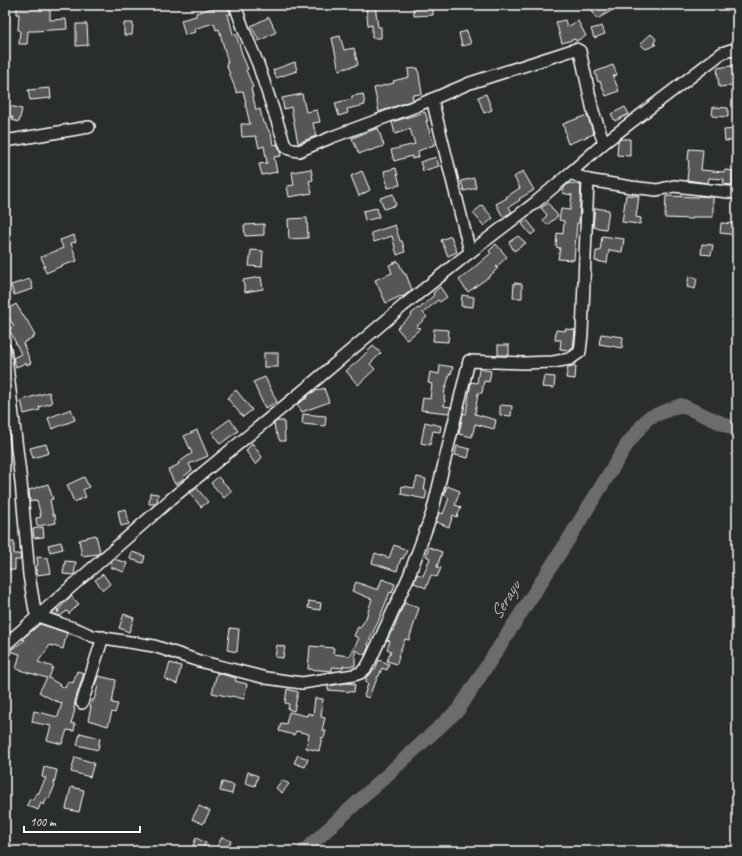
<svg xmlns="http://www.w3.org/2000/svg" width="742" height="856" font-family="Caveat,sans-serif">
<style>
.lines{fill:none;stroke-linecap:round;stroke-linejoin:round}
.river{stroke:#6a6c6d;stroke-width:14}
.building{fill:#555758;stroke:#fff}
.minor-casing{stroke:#fff;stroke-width:14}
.minor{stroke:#2a2d2e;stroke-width:11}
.labels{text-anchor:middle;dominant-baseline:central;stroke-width:3;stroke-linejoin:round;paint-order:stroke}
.water-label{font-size:18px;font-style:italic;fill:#b4b6b6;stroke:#2a2d2e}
</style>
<rect width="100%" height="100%" fill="#2a2d2e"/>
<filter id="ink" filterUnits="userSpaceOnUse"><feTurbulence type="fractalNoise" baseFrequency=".025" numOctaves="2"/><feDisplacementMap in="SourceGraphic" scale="8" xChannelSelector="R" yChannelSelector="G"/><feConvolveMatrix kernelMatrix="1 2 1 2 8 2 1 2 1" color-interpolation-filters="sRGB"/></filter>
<g filter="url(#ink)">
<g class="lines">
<path class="river" d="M304 851 459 709 565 545 628 443 648 418 681 405 737 430"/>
</g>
<g class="building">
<path d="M17 5 41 6V5H50V20L66 19 67 29 35 31H28L27 44H19L20 30H18L19 14H17Z"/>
<path d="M221 5H228L231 14H228L233 34H236L243 57 248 69 246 70 253 87 251 88 256 110 260 109 263 123H265L270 133H271L273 145 277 144 280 150 281 156 274 157 277 172 262 175 259 164 267 163 264 146 259 148 256 136 242 137 241 124H250L245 103H246L243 91 237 93 231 78 226 63H228L219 29 216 30 214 23 194 29 195 32 185 35 181 20 196 16V13Z"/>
<path d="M366 5H375L378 27H381V38H372V25L368 26Z"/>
<path d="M413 5H433V15L414 16Z"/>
<path d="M602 5H607L611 11 597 19 592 11Z"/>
<path d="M269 17 276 32 259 41 251 26Z"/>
<path d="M565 20 567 27 578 21 586 36 576 41 575 39 562 43 556 22Z"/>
<path d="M124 23H133L132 35H124Z"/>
<path d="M76 24H87L88 45 76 46Z"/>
<path d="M602 26 605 34 594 38 591 29Z"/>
<path d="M467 31 471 44 462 46 459 33Z"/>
<path d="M651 34 656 39 654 43 656 45 646 49 640 44Z"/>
<path d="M340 36 344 50 354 48 358 65 339 70 332 38Z"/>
<path d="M295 62 297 71 276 78 273 70Z"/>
<path d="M613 65 617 75 613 76 619 91 606 96 600 81 598 82 595 72Z"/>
<path d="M737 65V85L719 87 717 68Z"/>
<path d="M418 68 422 94 412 95 413 100 379 112 374 88 394 83 393 81 409 77 408 69Z"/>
<path d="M50 88 51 98 30 100 28 90Z"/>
<path d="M302 94 306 112 317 110 320 122 313 123 316 136 298 143 291 107 284 109 282 98Z"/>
<path d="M363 94 365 105 347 109 348 113 339 116 335 103 352 99V96Z"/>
<path d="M486 94 492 110 484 113 478 97Z"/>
<path d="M10 106 22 109 19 122 12 120 13 117 8 116Z"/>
<path d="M625 107 629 114 615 121 611 114Z"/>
<path d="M713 107 728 108V117L712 116Z"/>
<path d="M425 112 428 121H426L434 145 418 151 419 157 412 159V156L394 161 391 150 415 144 410 129 395 134 392 122Z"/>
<path d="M587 115 594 134 568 144 565 135 566 134 563 124Z"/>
<path d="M378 128 384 146 369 151V150L359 154 352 138Z"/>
<path d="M737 129V140L725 141 724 130Z"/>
<path d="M621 139H630V156L617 155 618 141Z"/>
<path d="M689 149 703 150 701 170 724 172 725 170 733 171 732 185 723 184 724 179 709 178 708 183 687 180 689 161H688Z"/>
<path d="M436 157 439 166 423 171 420 162Z"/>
<path d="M396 168 400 185 388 188 384 171Z"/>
<path d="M311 169 313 180 309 181 312 193 289 197 287 186 294 185 292 172Z"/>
<path d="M362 171 370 190 359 196 351 176Z"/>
<path d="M523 171 534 190 519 199 520 200 509 207 512 212 503 217 496 204 507 198 506 197 520 188 514 177Z"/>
<path d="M474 178 476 188 464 191 461 181Z"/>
<path d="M570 183 581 185 579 223H577L574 260 558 259 560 248 556 247 557 233 563 234 564 221 559 220 561 209 570 210 572 195 562 193 565 186Z"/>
<path d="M393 194 396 205 384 209 380 198Z"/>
<path d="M626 195 639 196 636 217 641 218 640 224 622 222Z"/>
<path d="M666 196 698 197V196L713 197V217H693V219L665 218Z"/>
<path d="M548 203 558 216 547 225 543 220 547 215 541 208Z"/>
<path d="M482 205 493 218 484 226 473 213Z"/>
<path d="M377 208 379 217 365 221 363 211Z"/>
<path d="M595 208 609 210 606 229 593 227Z"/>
<path d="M307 218 308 238 289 239 288 219Z"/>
<path d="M527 220 536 231 531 235 522 224Z"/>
<path d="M721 223 737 224V235L720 233Z"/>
<path d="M264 224V235L245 236 244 225Z"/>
<path d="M395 225 400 241H402L405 252 397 255 392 236 374 242 371 233Z"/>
<path d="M74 235 76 242 71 243 77 261 64 265 46 273 43 266H45L41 257 63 248 60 240Z"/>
<path d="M451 236 457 252 448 256 441 240Z"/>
<path d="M518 236 526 243 514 251 509 242Z"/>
<path d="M602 236 624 239 622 252 609 250 607 263 595 261 596 251H600Z"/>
<path d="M496 244 507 257 496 267 498 268 490 276 468 292 459 280 470 271 491 253 489 251Z"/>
<path d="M702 244 713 245 711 255 701 254Z"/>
<path d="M251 250 263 251 262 267 249 266Z"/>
<path d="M398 261 404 274H406L412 290 404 296 402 297 401 296 386 303 375 280 392 273 389 265Z"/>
<path d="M689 276 697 278 695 289 687 287Z"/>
<path d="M261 277 263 289 245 292 243 280Z"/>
<path d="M30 279 33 289 14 295 11 285Z"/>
<path d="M514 283 522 284V298H513Z"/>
<path d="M440 287 447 297 440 302 438 300 423 313 427 317 416 327 421 328 407 340 397 328 412 315 411 314 418 308 419 309 434 295 433 293Z"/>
<path d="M462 295 474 297 473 307 461 306Z"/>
<path d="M16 304 26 320H27L35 336 23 343 31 363 27 365 26 363 16 367 13 358 21 354 9 329 14 326 5 311Z"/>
<path d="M434 329 449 330 448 342 433 341Z"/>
<path d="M565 329 575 330 573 348 570 350 560 349 561 340H555L556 330 565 331Z"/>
<path d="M601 334 623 337 622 348 599 344Z"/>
<rect x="498" y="345" width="11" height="10"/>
<path d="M373 346 381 353 370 364 375 369 358 385 346 371 358 361Z"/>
<rect x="264" y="353" width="14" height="14"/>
<path d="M440 365 453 367 451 374 450 373 446 387H445L444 400H445L444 406 451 407 449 413 421 410 423 398 430 399 432 384 428 383 430 372 439 374Z"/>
<path d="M572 366H576L575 379 566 378 568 367Z"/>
<path d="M479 369 491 371 489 382 484 381 482 393H478L475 414 496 420 494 429 475 424 472 437 459 434 463 413 466 414 471 382 477 383Z"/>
<path d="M544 376 555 377 554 388 542 387Z"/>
<path d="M265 377 277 402 265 408 253 382Z"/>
<path d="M324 388 329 402 302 412 297 404 307 398 306 397 311 393Z"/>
<path d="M236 390 252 410 243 417 227 398Z"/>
<path d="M49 392 52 403 39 407 40 410 24 414 21 400Z"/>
<path d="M500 405 512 406 511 416 500 415Z"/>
<path d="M71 409 75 420 52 429 48 418Z"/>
<path d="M303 414 326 416 325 426 302 424Z"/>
<path d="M230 419 238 431 220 444 212 432Z"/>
<path d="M277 421H284L285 441H280L275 430 274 423Z"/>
<path d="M425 422 441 426 440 432 433 431 430 445 421 443Z"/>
<path d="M197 430 208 456 189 464 192 470 183 477 184 479 175 484 168 470 179 464 178 463 192 453 184 436Z"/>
<path d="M252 443 262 457 256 465 246 451Z"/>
<path d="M46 444 49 453 33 458 30 448Z"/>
<path d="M457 446 470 449 468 458 455 455Z"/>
<path d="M84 477 89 487 83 490 86 497 74 502 67 485Z"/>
<path d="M218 477 232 491 224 498 211 483Z"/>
<path d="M417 477 426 479 424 490 427 491 425 499 401 494 402 486 414 488Z"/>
<path d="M48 484 53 499 50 500 53 515H55L56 523 37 526 36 518 41 517 37 500 30 502 29 490Z"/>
<path d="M447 486 460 491 455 505 461 507 457 517 453 515 449 527 436 522 439 512 443 514 449 498 444 495Z"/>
<path d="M197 488 208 502 201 507 190 493Z"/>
<path d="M150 493 158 494 157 502 154 504H149Z"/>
<path d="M126 509 129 524 121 526 118 511Z"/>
<path d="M43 527 44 537 34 538 33 529Z"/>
<path d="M96 535 100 552 98 554 82 556 79 540 87 538V537Z"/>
<path d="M5 542H14V554H20L21 560H15V570H8V557H5Z"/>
<path d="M61 542 63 549 50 552 48 545Z"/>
<path d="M394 545 407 550 403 559 401 558 397 571 372 563 375 553 389 558Z"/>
<path d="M429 547 442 552 437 567 441 568 437 577 431 575 426 588 414 583 417 574 423 576 430 558 426 556Z"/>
<path d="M132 552 145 556 143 563 130 559Z"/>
<path d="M37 557 48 558 51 573 37 575 36 566 38 565Z"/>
<path d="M114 559 127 563 124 572 110 567 112 560Z"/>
<path d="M65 561 76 562 74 575 63 574Z"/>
<path d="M103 574 110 584 103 590 95 580Z"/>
<path d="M382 579 395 584 392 593 390 592 378 622 372 634 368 645 369 646 365 655 355 650V666H343V668L332 667V671L308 669 310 646 334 648 333 654 350 656 359 638 354 636 358 627 360 628 366 618 372 599 352 591 356 582 378 590Z"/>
<path d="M71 596 79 604 69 614 67 611 60 616 52 613 57 608 58 613 59 609Z"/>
<path d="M309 601 321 603 320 610 308 608Z"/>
<path d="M404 603 419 608 409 640 405 639 398 656H399L397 664 387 661 391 651 387 649 390 641 387 640 392 630 393 631Z"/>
<path d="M124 614 134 618 129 632 119 628Z"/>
<path d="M40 624 67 633 63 649 50 645 38 662 53 667 49 678 65 688 68 681 73 683 77 671 84 673 75 701 74 709 75 710 71 723 75 724 74 731 67 730 62 744 47 740 51 726 32 722 34 711 58 717 62 703 53 700 39 692 47 678 16 669 20 654 9 651 25 640 22 639Z"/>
<path d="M230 628 239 629 237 652 227 650Z"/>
<path d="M277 645 285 647 283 658 275 657Z"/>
<path d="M379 660 389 664 387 670 382 668 379 676H378L374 686H373L369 698 364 696 368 684 366 683V677L368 675 369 676 373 670H375Z"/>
<path d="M170 663 181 666 177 684 165 679Z"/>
<path d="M217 673 236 678 235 681 247 684 244 699 232 696 231 697 212 693Z"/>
<path d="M98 676 116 680 112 703 118 704 115 713 112 712 108 726 88 720 91 707H90L92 700H94L98 686 95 685Z"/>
<path d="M346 683 355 684 354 692 328 690V686Z"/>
<path d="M287 689 298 692 294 711 288 709 289 704 285 703Z"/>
<path d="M315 698 323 699 321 717 325 718 322 730 326 731 324 738 322 737 319 751 306 748 309 734 296 731 294 735 279 731 281 723 286 724 289 712 307 716 308 713 313 715Z"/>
<path d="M80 733 100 738 98 750 77 745Z"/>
<path d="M298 755 308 759 305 767 294 763Z"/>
<path d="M75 757 94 763 90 777 71 772Z"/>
<path d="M44 767 57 770 54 784 55 785 49 799 47 798 44 805 41 803 38 810 27 805 30 799 33 800 36 793 38 794 46 778 42 777Z"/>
<path d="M248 772 258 776 255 786 245 783Z"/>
<path d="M282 780 289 784 282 793 276 788Z"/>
<path d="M222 782 234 785 232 794 220 791Z"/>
<path d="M71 787 84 790 79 812 66 809Z"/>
<path d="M199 806 210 811 203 824 192 819Z"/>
<path d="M222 837 231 841 226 851H215Z"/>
<path d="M196 838 206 843 202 851H191Z"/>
</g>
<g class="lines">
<g class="minor-casing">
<g id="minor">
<path d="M235 5 245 33 258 64 284 142 287 148 293 150 299 151 332 137 416 106 470 83 576 49 580 51 593 111 604 143"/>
<path d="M432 99 470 252"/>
<path d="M5 141 89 127"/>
<path d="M570 173 604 143 722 53 731 50 737 52"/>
<path d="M5 349 21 482 29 575 35 611 38 616 5 645"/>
<path d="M38 616 79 630 92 636 154 646 199 661 266 678 302 683 354 675 360 673 366 668 370 661 409 576 432 513 469 361 524 363 553 362 570 359 580 352 582 334 588 180"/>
<path d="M38 616 171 499 310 385 403 306 464 257 536 202 570 173 588 180 631 187 657 190 674 186 737 193"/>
<path d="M82 703 103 637"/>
</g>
</g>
<use href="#minor" class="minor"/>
</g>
</g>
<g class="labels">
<g class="water-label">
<text transform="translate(505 600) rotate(-58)">Serayu</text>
</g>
</g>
<rect width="742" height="856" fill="none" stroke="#2a2d2e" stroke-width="20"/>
<rect x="10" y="10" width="722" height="836" fill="none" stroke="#fff" stroke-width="1.5" filter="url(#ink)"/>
<path d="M24 826v6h116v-6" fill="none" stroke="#ffffff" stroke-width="2"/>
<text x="30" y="826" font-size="12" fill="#ffffff" stroke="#2a2d2e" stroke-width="3" paint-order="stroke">100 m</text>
</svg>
